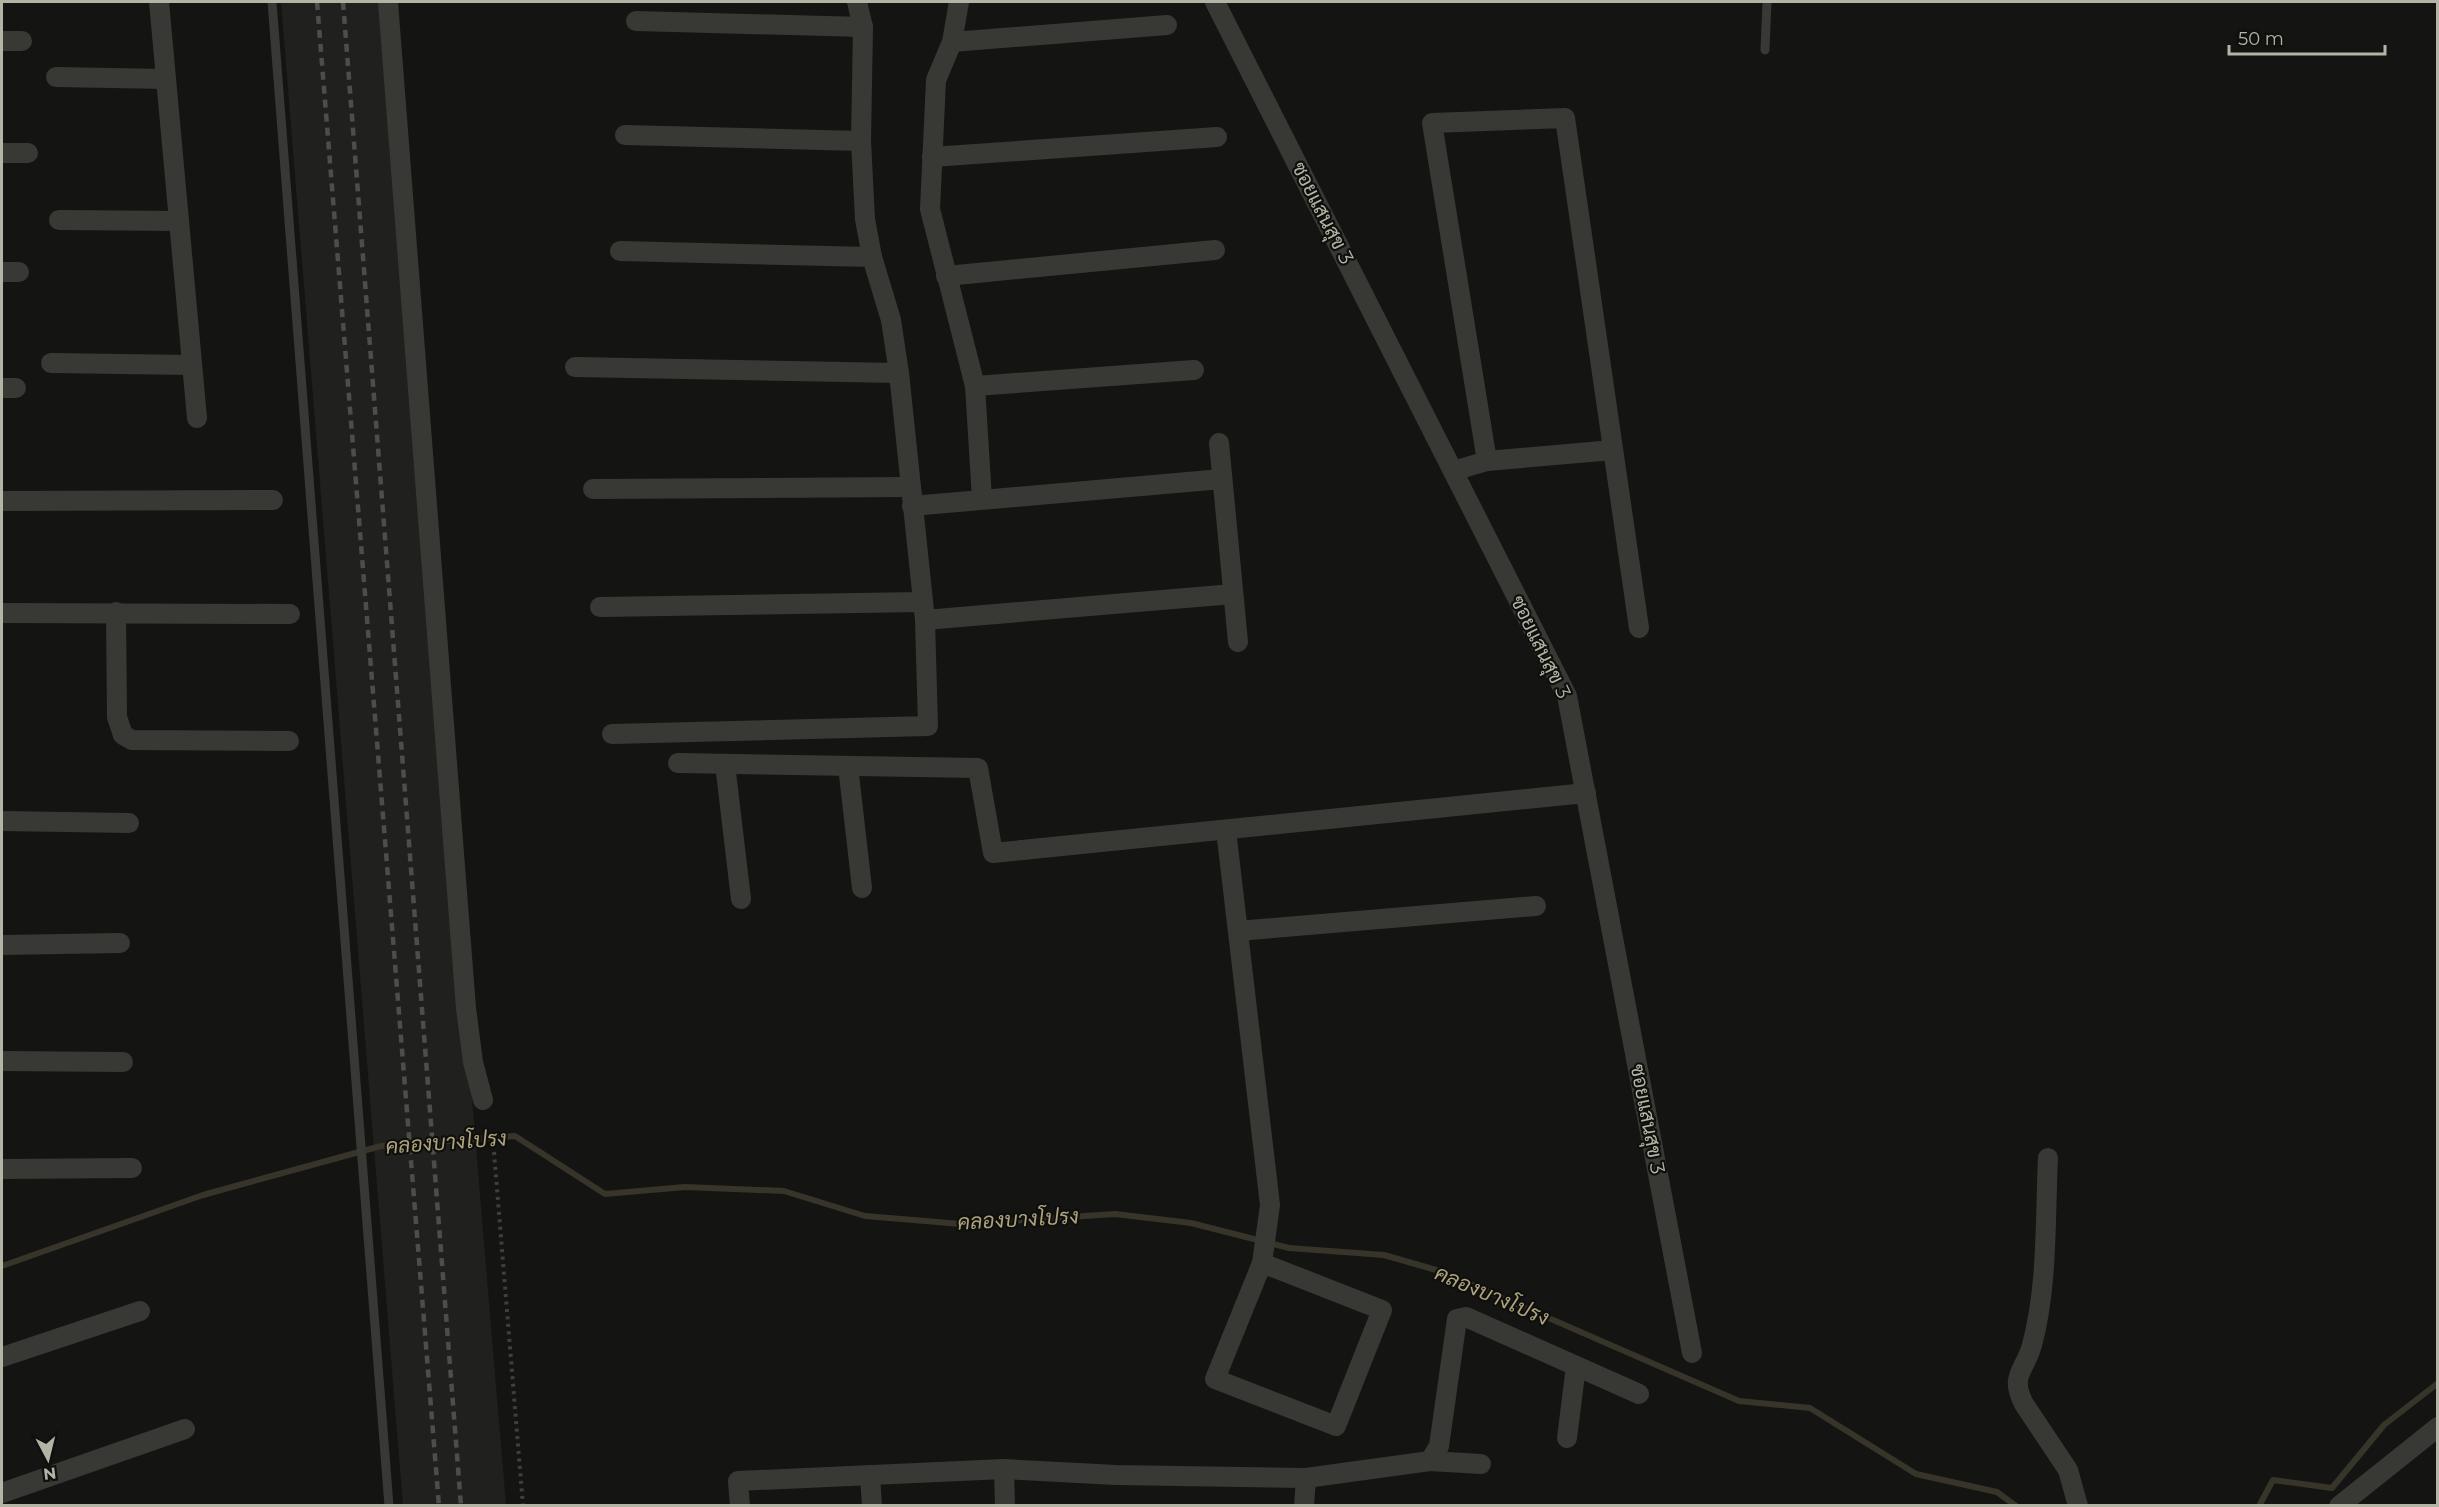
<svg xmlns="http://www.w3.org/2000/svg" width="2439" height="1507" font-family="Montserrat,Sarabun,sans-serif">
<style>
.built{fill:#20211f}
.lines{fill:none;stroke-linecap:round;stroke-linejoin:round}
.stream{stroke:#37342a;stroke-width:6}
.path{stroke:#40403a;stroke-width:4;stroke-dasharray:3 4.5;stroke-linecap:butt}
.lane{stroke:#383934;stroke-width:9}
.street{stroke:#383934;stroke-width:20}
.rail{stroke:#4d4e47;stroke-width:4.5;stroke-dasharray:8 6;stroke-linecap:butt}
.labels{text-anchor:middle;dominant-baseline:central;stroke-width:4.5;stroke-linejoin:round;paint-order:stroke}
.street-label{font-size:20px;fill:#b4b4a5;stroke:#0f0f0e}
.water-label{font-size:21px;font-style:italic;fill:#aea37c;stroke:#0f0f0e}
</style>
<rect width="100%" height="100%" fill="#141413"/>
<path class="built" d="M281 2H380L506 1505H403Z"/>
<g class="lines">
<g class="stream">
<path d="M2 1266 203 1195 381 1146 515 1136 605 1194 685 1187 784 1191 865 1216 961 1224 1115 1214 1191 1223 1289 1248 1384 1255 1443 1272 1739 1401 1810 1408 1916 1474 1997 1492 2016 1506"/>
<path d="M2259 1506 2273 1480 2332 1488 2384 1425 2438 1383"/>
</g>
<path class="path" d="M494 1152 523 1506"/>
<g class="lane">
<path d="M272 2 389 1506"/>
<path d="M1765 50 1767 2"/>
</g>
<g class="street">
<path d="M159 2 197 418"/>
<path d="M388 2 466 1008 473 1062 483 1100"/>
<path d="M959 2 952 42 936 80 930 209 975 386 982 499"/>
<path d="M1215 2 1567 696 1692 1353"/>
<path d="M636 21 863 27"/>
<path d="M2 41H22"/>
<path d="M952 42 1167 25"/>
<path d="M56 77 166 79"/>
<path d="M625 135 861 141"/>
<path d="M2 153H28"/>
<path d="M932 157 1217 137"/>
<path d="M59 220 179 221"/>
<path d="M620 251 872 257"/>
<path d="M2 272H19"/>
<path d="M946 276 1215 250"/>
<path d="M51 363 192 365"/>
<path d="M575 367 899 373"/>
<path d="M975 386 1194 370"/>
<path d="M2 388H16"/>
<path d="M1219 443 1238 642"/>
<path d="M1487 461 1432 123 1565 118 1639 628"/>
<path d="M1453 471 1487 461 1613 450"/>
<path d="M593 489 910 487"/>
<path d="M2 501 273 500"/>
<path d="M912 506 1222 479"/>
<path d="M600 607 922 602"/>
<path d="M116 612 117 717 123 735 132 740 289 741"/>
<path d="M2 613 290 614"/>
<path d="M925 620 1233 594"/>
<path d="M612 734 928 726 925 620 899 373 891 320 872 257 865 219 861 141 863 27 857 2"/>
<path d="M678 763 978 768 993 853 1586 793"/>
<path d="M725 764 741 899"/>
<path d="M848 766 862 888"/>
<path d="M2 821 129 823"/>
<path d="M1226 830 1270 1205 1262 1263"/>
<path d="M1238 931 1536 906"/>
<path d="M2 945 120 943"/>
<path d="M2 1061 123 1062"/>
<path d="M2048 1158C2045 1219 2048 1285 2032 1345 2025 1371 2009 1375 2024 1404L2068 1470 2078 1506"/>
<path d="M2 1169 132 1168"/>
<path d="M1262 1263 1382 1310 1336 1426 1215 1379Z"/>
<path d="M2 1357 140 1311"/>
<path d="M1567 1438 1576 1366"/>
<path d="M1430 1461 1481 1464"/>
<path d="M1004 1469 1005 1506"/>
<path d="M870 1475 872 1506"/>
<path d="M2 1493 185 1429"/>
<path d="M740 1506 738 1481 1004 1469 1116 1475 1306 1478 1430 1461 1439 1446 1457 1319 1466 1317 1639 1394"/>
<path d="M1304 1506 1306 1478"/>
<path d="M2339 1506 2438 1427"/>
</g>
<g class="rail">
<path d="M317 2 439 1506"/>
<path d="M343 2 461 1506"/>
</g>
</g>
<g class="labels">
<g class="street-label">
<text transform="translate(1323 213) rotate(63)">ซอยแสนสุข 3</text>
<text transform="translate(1541 647) rotate(64)">ซอยแสนสุข 3</text>
<text transform="translate(1648 1119) rotate(79)">ซอยแสนสุข 3</text>
</g>
<g class="water-label">
<text transform="translate(446 1142) rotate(-4)">คลองบางโปรง</text>
<text transform="translate(1018 1219) rotate(-3)">คลองบางโปรง</text>
<text transform="translate(1492 1295) rotate(23)">คลองบางโปรง</text>
</g>
</g>
<rect width="2439" height="1507" fill="none" stroke="#b4b4a5" stroke-width="6"/>
<g transform="translate(48 1459) rotate(173)" stroke="#0f0f0e" stroke-width="4.5" paint-order="stroke">
<path d="M0-4.5L10 22L0 15L-10 22Z" fill="#b4b4a5"/>
<text y="-9" font-size="16" font-weight="bold" text-anchor="middle" fill="#b4b4a5">N</text>
</g>
<path d="M2229 45v9h156v-9" fill="none" stroke="#b4b4a5" stroke-width="3"/>
<text x="2238" y="45" font-size="18" fill="#b4b4a5" stroke="#0f0f0e" stroke-width="4.5" paint-order="stroke">50 m</text>
</svg>
